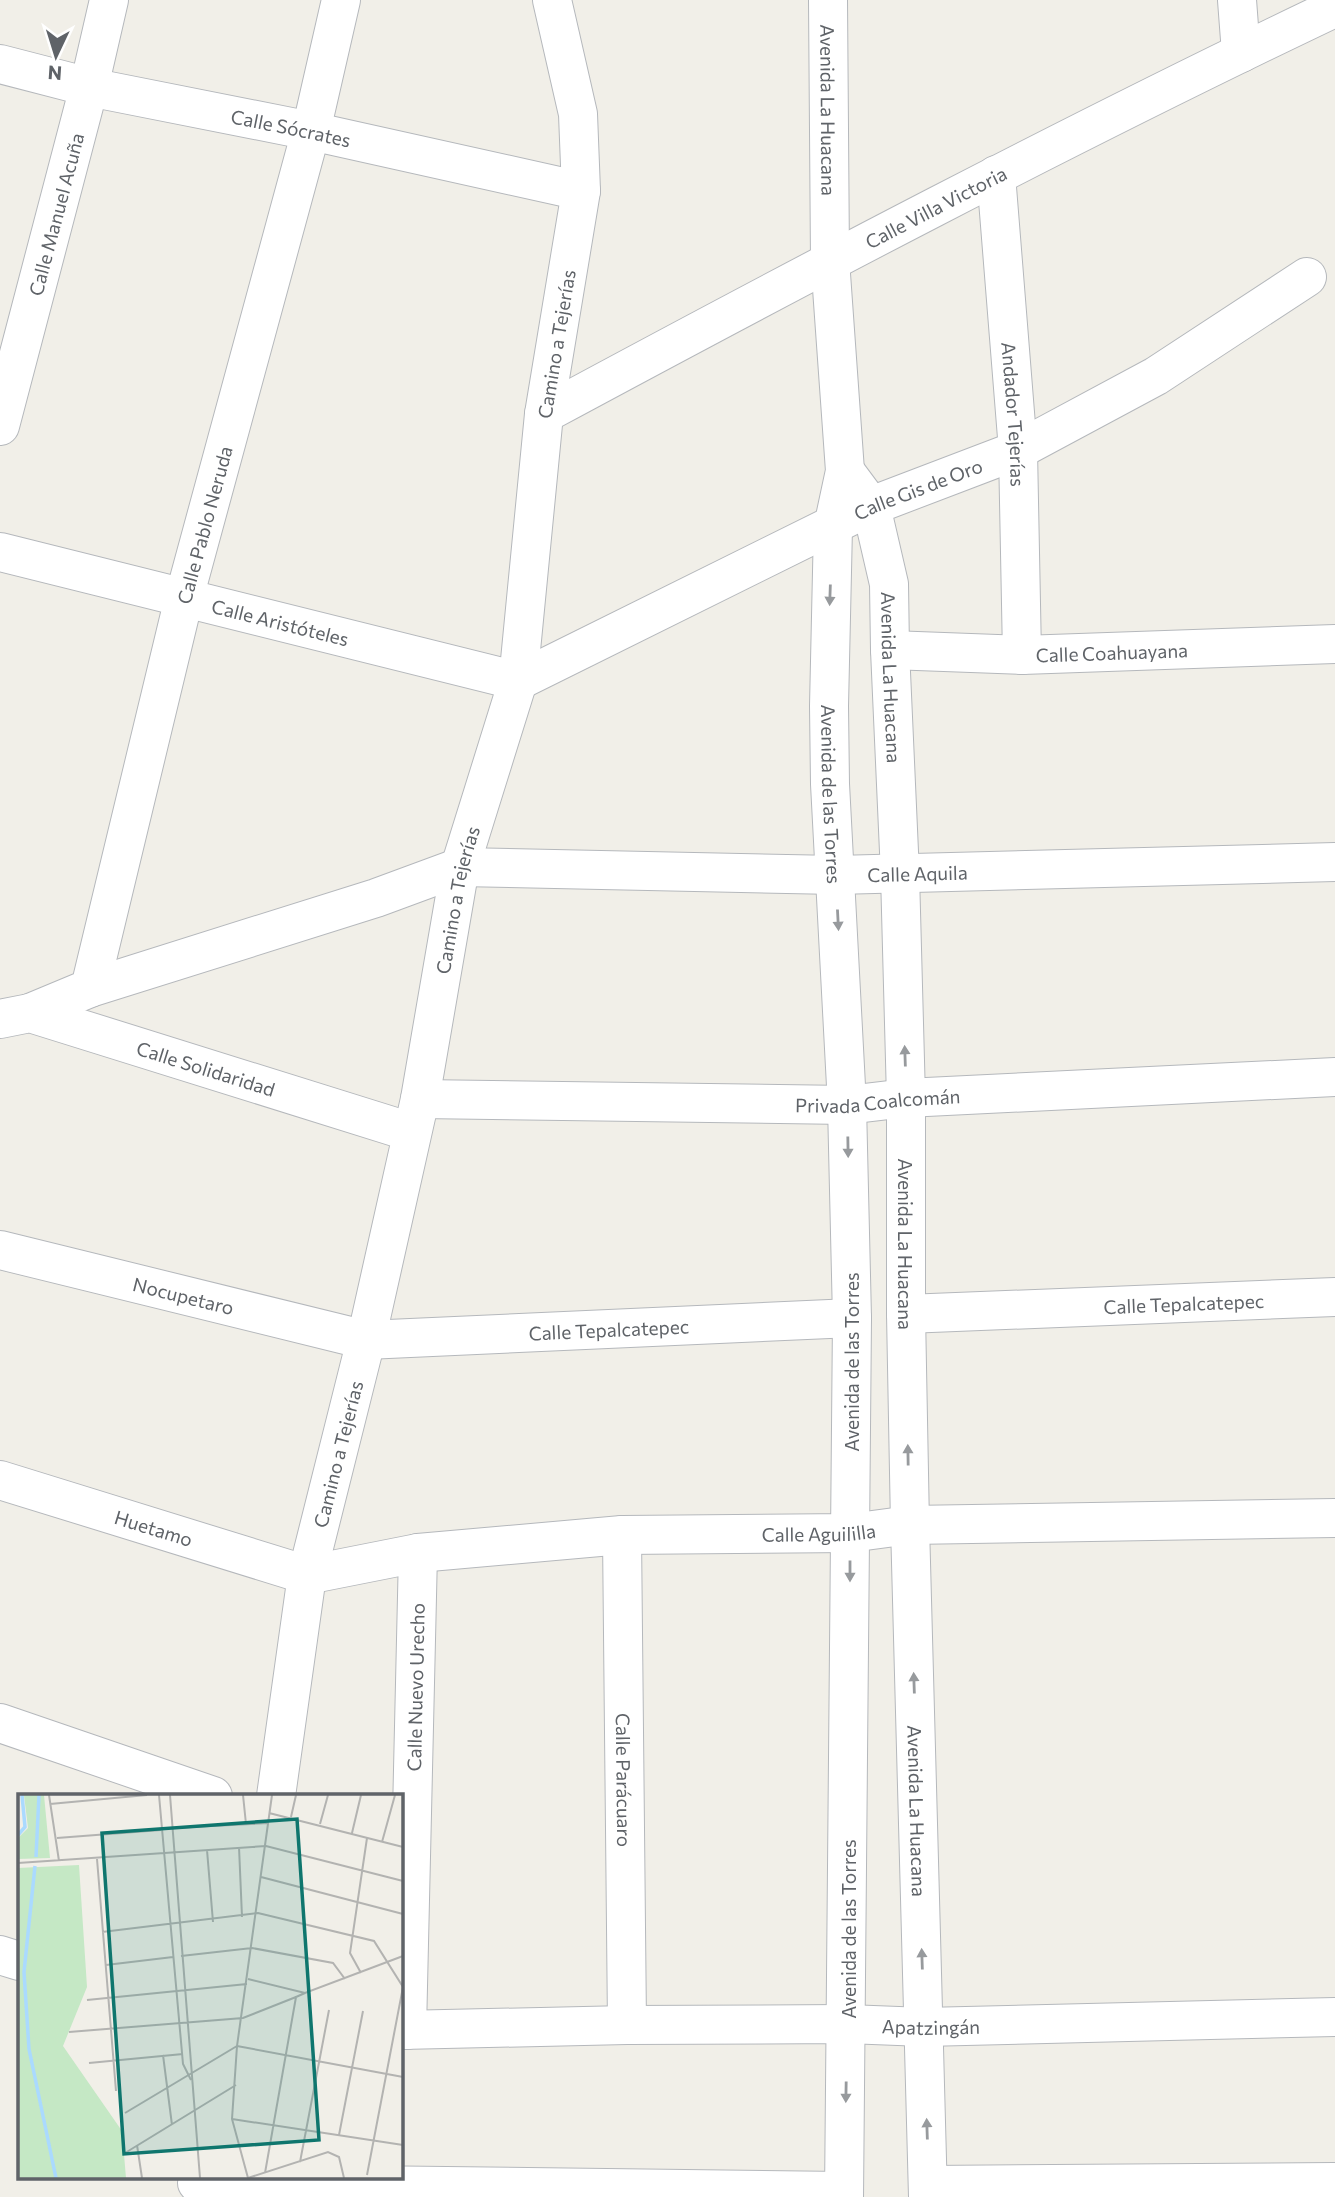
<svg xmlns="http://www.w3.org/2000/svg" width="1335" height="2197" font-family="Commissioner,sans-serif">
<style>
.lines{fill:none;stroke-linecap:round;stroke-linejoin:round}
.street-casing{stroke:#b5b8bc;stroke-width:40}
.street{stroke:#fff;stroke-width:38}
.oneway{fill:#979a9d}
.labels{text-anchor:middle;dominant-baseline:central;stroke-width:6;stroke-linejoin:round;paint-order:stroke}
.street-label{font-size:19px;fill:#5f6368;stroke:#fff}
.inset-river{fill:none;stroke:#aadaff;stroke-width:3.5}
.inset-road{fill:none;stroke:#b3b3b1;stroke-width:2}
.view{fill:#0f766e;fill-opacity:0.15;stroke:#0f766e;stroke-width:3.5}
.inset-edge{fill:none;stroke:#5f6368;stroke-width:3.5}
</style>
<rect width="100%" height="100%" fill="#f1efe8"/>
<g class="lines">
<g class="street-casing">
<g id="street">
<path id="s1" d="M828 0 830 260 845 471 833 527 829 706 830 784 847 1105 852 1318 844 2197"/>
<path d="M1237 0 1241 53"/>
<path id="s2" d="M0 64 89 87 311 131 581 191"/>
<path id="s3" d="M996 175 1018 450 1022 655"/>
<path id="s4" d="M544 414C804 274 1064 137 1330 10"/>
<path id="s5" d="M0 426 89 87 109 0"/>
<path id="s6" d="M845 471 871 506 889 584 890 650 900 874 906 1098V1314L910 1525 928 2197"/>
<path id="s7" d="M0 552 518 681"/>
<path id="s8" d="M890 650 1022 655 1335 644"/>
<path id="s9" d="M518 681 871 506 1018 450 1156 376 1307 277"/>
<path id="s10" d="M90 988 376 898 460 867 836 875 1335 862"/>
<path id="s11" d="M30 1013 90 988 184 598 311 131 341 0"/>
<path id="s12" d="M0 1019 30 1013 411 1132"/>
<path id="s13" d="M420 1099 847 1105 906 1098 1335 1077"/>
<path id="s14" d="M0 1250 366 1340 852 1318"/>
<path id="s15" d="M906 1314 1335 1297"/>
<path id="s16" d="M0 1480 307 1575 418 1553 622 1535 850 1533 910 1525 1335 1518"/>
<path id="s17" d="M622 1535 627 2025"/>
<path d="M0 1723 213 1796"/>
<path id="s18" d="M276 1796 307 1575 366 1340 420 1099 460 867 518 681 544 414 581 191 578 114 552 0"/>
<path d="M0 1955 19 1961"/>
<path id="s19" d="M401 2030 627 2025 847 2024 924 2027 1335 2017"/>
<path id="s20" d="M407 2030 418 1553"/>
<path d="M197 2183 844 2191"/>
<path d="M929 2185 1335 2182"/>
</g>
</g>
<use href="#street" class="street"/>
</g>
<defs><path id="oneway-solid" d="M-6-.8H1V-3.2L6.5 0L1 3.2V.8H-6Z" transform="scale(1.75)"/></defs>
<g class="oneway">
<use href="#oneway-solid" transform="translate(830 595) rotate(92)"/>
<use href="#oneway-solid" transform="translate(838 920) rotate(87)"/>
<use href="#oneway-solid" transform="translate(905 1056) rotate(-92)"/>
<use href="#oneway-solid" transform="translate(848 1147) rotate(89)"/>
<use href="#oneway-solid" transform="translate(908 1455) rotate(-91)"/>
<use href="#oneway-solid" transform="translate(850 1571) rotate(90)"/>
<use href="#oneway-solid" transform="translate(914 1683) rotate(-92)"/>
<use href="#oneway-solid" transform="translate(922 1959) rotate(-92)"/>
<use href="#oneway-solid" transform="translate(846 2092) rotate(91)"/>
<use href="#oneway-solid" transform="translate(927 2129) rotate(-92)"/>
</g>
<g class="labels">
<g class="street-label">
<text stroke="none"><textPath href="#s1" startOffset="110">Avenida La Huacana</textPath></text>
<text stroke="none"><textPath href="#s2" startOffset="298">Calle Sócrates</textPath></text>
<text stroke="none"><textPath href="#s4" startOffset="443">Calle Villa Victoria</textPath></text>
<text stroke="none"><textPath href="#s5" startOffset="219">Calle Manuel Acuña</textPath></text>
<text stroke="none"><textPath href="#s18" startOffset="1482">Camino a Tejerías</textPath></text>
<text stroke="none"><textPath href="#s3" startOffset="240">Andador Tejerías</textPath></text>
<text stroke="none"><textPath href="#s9" startOffset="444">Calle Gis de Oro</textPath></text>
<text stroke="none"><textPath href="#s11" startOffset="542">Calle Pablo Neruda</textPath></text>
<text stroke="none"><textPath href="#s7" startOffset="289">Calle Aristóteles</textPath></text>
<text stroke="none"><textPath href="#s8" startOffset="222">Calle Coahuayana</textPath></text>
<text stroke="none"><textPath href="#s6" startOffset="217">Avenida La Huacana</textPath></text>
<text stroke="none"><textPath href="#s1" startOffset="796">Avenida de las Torres</textPath></text>
<text stroke="none"><textPath href="#s10" startOffset="847">Calle Aquila</textPath></text>
<text stroke="none"><textPath href="#s18" startOffset="915">Camino a Tejerías</textPath></text>
<text stroke="none"><textPath href="#s12" startOffset="215">Calle Solidaridad</textPath></text>
<text stroke="none"><textPath href="#s13" startOffset="458">Privada Coalcomán</textPath></text>
<text stroke="none"><textPath href="#s6" startOffset="784">Avenida La Huacana</textPath></text>
<text stroke="none"><textPath href="#s14" startOffset="189">Nocupetaro</textPath></text>
<text stroke="none"><textPath href="#s15" startOffset="278">Calle Tepalcatepec</textPath></text>
<text stroke="none"><textPath href="#s14" startOffset="620">Calle Tepalcatepec</textPath></text>
<text transform="translate(851 1362) rotate(-90)">Avenida de las Torres</text>
<text stroke="none"><textPath href="#s18" startOffset="348">Camino a Tejerías</textPath></text>
<text stroke="none"><textPath href="#s16" startOffset="161">Huetamo</textPath></text>
<text stroke="none"><textPath href="#s16" startOffset="836">Calle Aguililla</textPath></text>
<text stroke="none"><textPath href="#s20" startOffset="343">Calle Nuevo Urecho</textPath></text>
<text stroke="none"><textPath href="#s17" startOffset="245">Calle Parácuaro</textPath></text>
<text stroke="none"><textPath href="#s6" startOffset="1351">Avenida La Huacana</textPath></text>
<text transform="translate(848 1929) rotate(-90)">Avenida de las Torres</text>
<text stroke="none"><textPath href="#s19" startOffset="530">Apatzingán</textPath></text>
</g>
</g>
<g transform="translate(18 1794)">
<rect width="385" height="385" fill="#f1efe8"/>
<path d="M6 1H26L32 64 0 65V44L10 34ZM61 71 69 193 45 252 104 337 108 384H0V74Z" fill="#c5e8c5"/>
<path class="inset-river" d="M0 41 7 33 4 1M18 63 21 1M17 72 6 178 11 255 38 384"/>
<path class="inset-road" d="M31 1 41 67M141 1 165 270 173 286M152 1 182 384M225 1 228 30M32 10 129 1M251 19 385 53M273 23 278 1M302 30 310 1M155 34 250 29M334 39 343 1M39 44 143 36M364 48 377 1M221 53 224 123M189 56 195 128M79 65 98 297M0 69 248 52 385 87M243 83 385 120M84 138 240 119 356 147 385 193 349 381M163 162 234 154 315 169 327 185M88 171 155 163M343 179 332 159 349 44M230 185 287 199 385 162M69 206 229 190M51 238 225 224 278 203M219 252 385 283M145 261 154 331M71 269 165 260M107 319 219 252M214 325 385 351M321 341 345 217M119 351 124 384M107 359 218 291M282 368 311 216M247 379 278 203 287 199M230 384 214 325 219 252 254 1M230 384 310 358 321 363 326 384"/>
<path class="view" d="M279 25 301 346 106 360 84 39Z"/>
<rect width="385" height="385" class="inset-edge"/>
</g>
<g transform="translate(56 56) rotate(184)" stroke="#ffffff" stroke-width="5" paint-order="stroke">
<path d="M0-5L12 26L0 18L-12 26Z" fill="#5f6368"/>
<text y="-10" font-size="19" font-weight="bold" text-anchor="middle" fill="#5f6368">N</text>
</g>
</svg>
